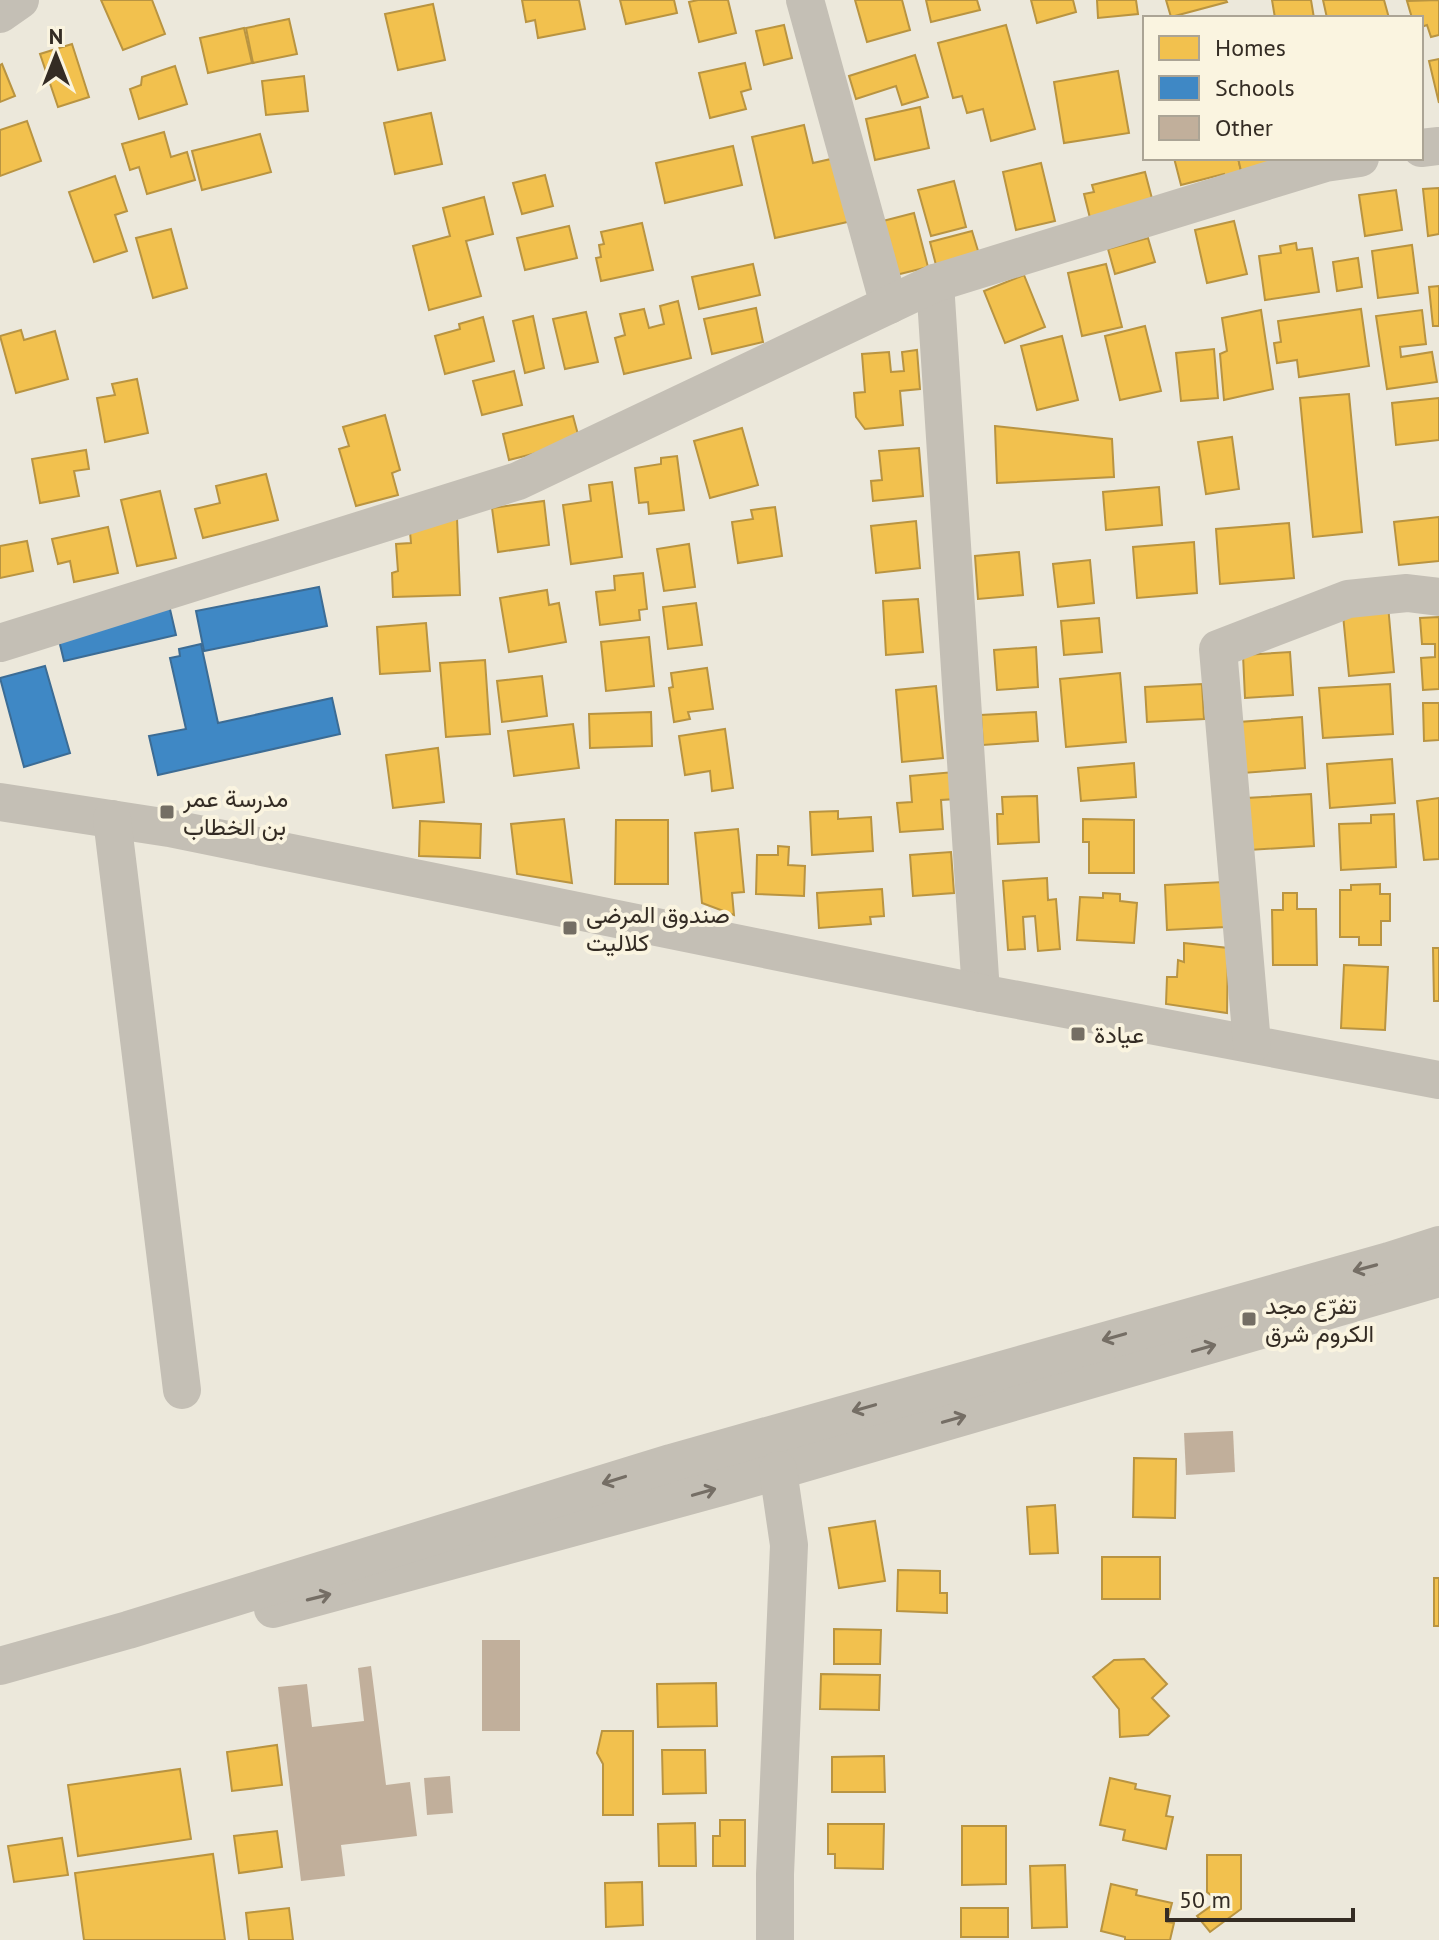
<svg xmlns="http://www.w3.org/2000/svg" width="1439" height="1940" font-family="'PT Sans',Vazirmatn,sans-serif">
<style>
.homes{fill:#f2c14e;stroke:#b99441;stroke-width:2}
.schools{fill:#3f88c5;stroke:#3c6c95;stroke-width:2}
.building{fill:#c1af9b}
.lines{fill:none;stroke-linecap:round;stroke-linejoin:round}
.minor{stroke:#c4bfb5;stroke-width:38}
.oneway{stroke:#756e65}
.poi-dot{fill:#746e64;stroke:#faf4e0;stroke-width:3}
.labels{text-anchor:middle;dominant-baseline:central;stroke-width:8;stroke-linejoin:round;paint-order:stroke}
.poi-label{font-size:24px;fill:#342c24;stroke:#faf4e0;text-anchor:start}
</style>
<rect width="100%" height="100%" fill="#ece8db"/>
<g class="homes">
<path d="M101 0H152L165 34 123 50Z"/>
<path d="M522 0H579L585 29 538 38 535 20 526 22Z"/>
<path d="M620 0H674L677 13 626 24Z"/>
<path d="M698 0H728L736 33 699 42 689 2Z"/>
<path d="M855 0H902L910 30 867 42Z"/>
<path d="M926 0H977L980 10 931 22Z"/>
<path d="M1031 0H1073L1076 12 1037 23Z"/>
<path d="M1097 0H1136L1138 14 1098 18Z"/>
<path d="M1166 0H1226L1227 2 1171 17Z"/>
<path d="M1272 0H1311L1314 18H1275Z"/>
<path d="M1323 0H1384L1389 18H1327Z"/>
<path d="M1439 0V35L1431 37 1427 25 1421 27V18H1412L1407 1Z"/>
<path d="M433 4 445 60 398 70 385 14Z"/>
<path d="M289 19 297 54 253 63 246 28Z"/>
<path d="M784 25 792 58 764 65 756 31Z"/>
<path d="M1006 25 1035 129 991 141 983 109 967 113 962 96 953 98 938 43Z"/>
<path d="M244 28 252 63 208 73 200 38Z"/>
<path d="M72 44 89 97 58 107 40 54Z"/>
<path d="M915 55 928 97 902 105 896 86 856 99 849 76Z"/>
<path d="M1439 59V103L1429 61Z"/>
<path d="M745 63 751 89 741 92 746 109 710 118 699 73Z"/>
<path d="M2 64 15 96 0 102V65Z"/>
<path d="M175 66 187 104 139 119 130 89 141 85 142 77Z"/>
<path d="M1118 71 1129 133 1064 143 1054 82Z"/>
<path d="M304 76 308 111 266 115 262 81Z"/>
<path d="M920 107 929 148 875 160 866 119Z"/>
<path d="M431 113 442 164 395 174 384 123Z"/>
<path d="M27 121 41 161 0 176V130Z"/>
<path d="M804 125 813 163 831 159 852 221 775 238 752 137Z"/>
<path d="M164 132 171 157 187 152 195 180 147 194 139 167 130 170 122 144Z"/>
<path d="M260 134 271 172 202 190 192 151Z"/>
<path d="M733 146 742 185 665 203 656 163Z"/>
<path d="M1174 158H1238L1243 180 1227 183 1224 174 1181 185Z"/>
<path d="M1238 158H1281L1243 180Z"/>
<path d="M1041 163 1055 221 1016 230 1003 172Z"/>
<path d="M1145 172 1154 206 1091 222 1084 194 1094 192 1092 185Z"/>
<path d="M545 175 553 206 522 214 513 183Z"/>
<path d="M115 176 127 211 115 215 127 251 94 262 69 192Z"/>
<path d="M954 181 966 227 931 236 918 190Z"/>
<path d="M1439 188V234L1428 236 1423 189Z"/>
<path d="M1396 190 1402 230 1365 236 1359 195Z"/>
<path d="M484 197 493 234 466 241 481 296 429 310 413 246 450 236 443 208Z"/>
<path d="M914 213 928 267 892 276 879 222Z"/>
<path d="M1234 221 1247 274 1207 283 1195 230Z"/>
<path d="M642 223 653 270 601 281 596 258 601 257 599 245 604 244 601 232Z"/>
<path d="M569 226 577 258 525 270 517 238Z"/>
<path d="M171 229 187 288 153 298 136 238Z"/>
<path d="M972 231 979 254 936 265 930 242Z"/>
<path d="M1148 238 1155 262 1115 274 1108 249Z"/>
<path d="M1296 243 1297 250 1312 248 1319 292 1265 300 1259 256 1281 253 1280 246Z"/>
<path d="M1412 245 1418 293 1378 298 1372 251Z"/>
<path d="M1358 258 1362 287 1337 291 1333 262Z"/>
<path d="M753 264 760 295 699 309 692 277Z"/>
<path d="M1106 264 1122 327 1082 336 1068 273Z"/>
<path d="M1024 275 1045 327 1005 343 984 291Z"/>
<path d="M1439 286V326H1433L1429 287Z"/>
<path d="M678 301 691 358 624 374 615 338 625 335 620 314 644 309 649 328 664 324 660 306Z"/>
<path d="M756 308 763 342 712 354 704 319Z"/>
<path d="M1361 309 1369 366 1299 377 1297 360 1277 363 1274 343 1281 342 1278 321Z"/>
<path d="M1261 310 1273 389 1224 400 1220 354 1227 351 1222 318Z"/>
<path d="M1422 310 1426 344 1400 347 1401 357 1432 352 1437 382 1387 389 1376 316Z"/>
<path d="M586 312 598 362 565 369 553 319Z"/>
<path d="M533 316 544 368 525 373 513 321Z"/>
<path d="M483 317 494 361 445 374 435 336 460 329 459 324Z"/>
<path d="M1145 326 1161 391 1120 400 1105 336Z"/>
<path d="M21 330 24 340 55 331 68 379 16 393 0 336Z"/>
<path d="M1062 336 1078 400 1037 410 1021 346Z"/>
<path d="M1214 349 1218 398 1181 401 1176 353Z"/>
<path d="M917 350 920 389 900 391 903 425 865 429 856 417 854 393 865 392 862 354 889 352 891 372 904 371 902 352Z"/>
<path d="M514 371 522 405 482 415 473 381Z"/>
<path d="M137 379 148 433 105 442 97 398 115 395 112 384Z"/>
<path d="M1349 394 1362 532 1313 537 1300 398Z"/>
<path d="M1439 398V440L1396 445 1392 403Z"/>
<path d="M385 415 400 470 392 473 398 495 356 506 339 449 349 446 343 427Z"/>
<path d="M573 416 580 442 509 460 503 434Z"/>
<path d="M995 426 1112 439 1114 477 997 483Z"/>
<path d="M742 428 758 485 710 498 694 441Z"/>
<path d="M1232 437 1239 489 1206 494 1198 442Z"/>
<path d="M919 448 923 496 873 501 871 481 882 480 879 451Z"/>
<path d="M86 450 89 469 74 471 79 496 40 503 32 459Z"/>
<path d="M677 456 684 510 649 514 648 502 639 503 635 468 661 464V458Z"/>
<path d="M266 474 278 520 203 538 195 509 220 503 216 486Z"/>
<path d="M612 482 622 557 571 564 563 505 591 501 589 485Z"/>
<path d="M1159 487 1162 525 1106 530 1103 492Z"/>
<path d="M160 491 176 558 137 566 121 500Z"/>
<path d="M544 501 549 545 498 552 492 508Z"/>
<path d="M775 507 782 556 738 563 732 522 753 519 751 510Z"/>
<path d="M1439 517V561L1399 565 1394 522Z"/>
<path d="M457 518 460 595 393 597 392 573 398 571 396 544 411 543 410 532Z"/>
<path d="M916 521 920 568 876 573 871 526Z"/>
<path d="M1289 523 1294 578 1220 584 1216 529Z"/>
<path d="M108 527 118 573 74 582 70 561 58 564 52 539Z"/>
<path d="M27 541 33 571 0 578V546Z"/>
<path d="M1194 542 1197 593 1137 598 1133 547Z"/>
<path d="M689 544 695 587 664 591 657 549Z"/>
<path d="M1019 552 1023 595 978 599 975 556Z"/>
<path d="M1090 560 1094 603 1058 607 1053 564Z"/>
<path d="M643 573 647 609 639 610 640 620 600 625 596 592 615 590 614 576Z"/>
<path d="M547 590 549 605 559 603 566 642 509 652 500 598Z"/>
<path d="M918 599 923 652 886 655 883 601Z"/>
<path d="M696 603 702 645 668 649 663 607Z"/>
<path d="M1388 605 1394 672 1349 676 1343 615Z"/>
<path d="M1439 617V689L1423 690 1421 658 1435 657V644H1422L1420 618Z"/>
<path d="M1099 618 1102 652 1064 655 1061 621Z"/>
<path d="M426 623 430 671 380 674 377 627Z"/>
<path d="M649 637 654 686 606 691 601 642Z"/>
<path d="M1036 647 1038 687 997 690 994 650Z"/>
<path d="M1290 652 1293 695 1245 698 1243 655Z"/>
<path d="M485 660 490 734 446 737 440 663Z"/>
<path d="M707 668 713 709 688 712 690 719 674 722 669 688 673 687 671 673Z"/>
<path d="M1120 673 1126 742 1066 747 1060 679Z"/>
<path d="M542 676 547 716 502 722 497 681Z"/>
<path d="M1202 684 1204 719 1147 722 1145 687Z"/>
<path d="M1390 684 1393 734 1323 738 1319 688Z"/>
<path d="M936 686 943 758 902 762 896 690Z"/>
<path d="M1423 703H1439V740L1424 741Z"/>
<path d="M651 712 652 746 590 748 589 714Z"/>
<path d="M1036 712 1038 741 983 745 981 715Z"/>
<path d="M1302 717 1305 768 1243 773 1239 722Z"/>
<path d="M573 724 579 768 514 776 508 731Z"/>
<path d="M725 729 733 788 712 791 710 771 685 775 679 736Z"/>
<path d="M438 748 444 802 393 808 386 755Z"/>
<path d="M1392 759 1395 803 1330 808 1327 764Z"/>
<path d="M1134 763 1136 797 1081 801 1078 768Z"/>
<path d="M954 772 956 799 941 800 943 829 900 832 897 803 912 802 910 776Z"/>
<path d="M1311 794 1314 846 1249 850 1246 798Z"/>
<path d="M1037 796 1039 842 998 844 997 814H1003L1002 797Z"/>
<path d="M1439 798V859L1424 860 1417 801Z"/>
<path d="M838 811V819L871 817 873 851 812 855 810 812Z"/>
<path d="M1394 814 1396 867 1341 870 1339 824 1371 823V815Z"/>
<path d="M564 819 572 883 517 874 511 824Z"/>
<path d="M1083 819 1134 820V873H1089V842H1083Z"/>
<path d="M616 820H668V884H615Z"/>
<path d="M420 821 481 824 480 858 419 856Z"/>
<path d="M738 829 744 892 732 893 734 915 702 903 695 833Z"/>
<path d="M778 846 789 847 788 865 805 866 804 896 756 894 757 855H778Z"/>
<path d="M951 852 954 893 913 896 910 855Z"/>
<path d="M1047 878 1048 900 1056 899 1060 949 1038 951 1035 916 1023 917 1025 949 1008 950 1003 881Z"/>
<path d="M1224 882 1226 927 1167 930 1165 885Z"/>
<path d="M1380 884V894H1390V921H1381V945H1359V937H1340V890H1351V885Z"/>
<path d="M882 889 884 916 870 917 871 924 819 928 817 893Z"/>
<path d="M1103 893 1120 894V901L1137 903 1134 943 1077 940 1080 897 1103 898Z"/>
<path d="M1283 893H1297V909H1316L1317 965H1273L1272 910H1283Z"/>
<path d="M1184 943 1228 948 1227 1013 1166 1004 1167 977H1177L1178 960 1184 962Z"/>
<path d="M1433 948H1439V1001H1434Z"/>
<path d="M1344 965 1388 967 1385 1030 1341 1028Z"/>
<path d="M1134 1458 1176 1459 1175 1518 1133 1517Z"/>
<path d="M1055 1505 1058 1553 1030 1554 1027 1507Z"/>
<path d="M875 1521 885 1581 839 1588 829 1528Z"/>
<rect x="1102" y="1557" width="58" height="42"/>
<path d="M898 1570 940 1571V1593H947V1613L897 1611Z"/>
<rect x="1434" y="1578" width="5" height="48"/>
<path d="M834 1629 881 1630 880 1664H834Z"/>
<path d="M1144 1659 1167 1684 1152 1698 1169 1716 1148 1735 1120 1737 1119 1709 1093 1677 1114 1660Z"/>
<path d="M821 1674 880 1675 879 1710 820 1709Z"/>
<path d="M716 1683 717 1726 658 1727 657 1684Z"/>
<path d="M602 1731H633V1815H603V1764L597 1753Z"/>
<path d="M277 1745 282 1785 232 1791 227 1752Z"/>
<path d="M662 1750H705L706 1793 663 1794Z"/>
<path d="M884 1756 885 1792H832V1757Z"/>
<path d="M180 1769 191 1839 78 1856 68 1785Z"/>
<path d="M1110 1778 1136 1784 1135 1789 1170 1796 1166 1816 1173 1817 1166 1849 1123 1840 1125 1830 1100 1825Z"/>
<path d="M720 1820H745V1866H713V1836H720Z"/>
<path d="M695 1823 696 1866H659L658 1824Z"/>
<path d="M828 1824H884L883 1869 835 1868V1854H828Z"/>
<path d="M962 1826H1006V1884L962 1885Z"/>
<path d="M277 1831 282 1867 239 1873 234 1836Z"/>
<path d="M62 1838 68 1875 14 1882 8 1846Z"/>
<path d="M213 1854 225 1940H84L75 1873Z"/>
<path d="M1207 1855H1241V1909L1210 1932 1197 1916 1218 1901 1207 1892Z"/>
<path d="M1065 1865 1067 1927 1032 1928 1030 1866Z"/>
<path d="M642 1882 643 1925 606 1927 605 1883Z"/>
<path d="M1111 1884 1137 1890 1136 1895 1172 1903 1167 1922 1174 1923 1170 1940H1125V1937L1101 1931Z"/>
<path d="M289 1908 293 1940H249L246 1913Z"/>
<rect x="961" y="1908" width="47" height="29"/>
</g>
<g class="schools">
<path d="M319 587 327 626 204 651 196 611Z"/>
<path d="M169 605 176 635 64 661 57 632Z"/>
<path d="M201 644 218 723 332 698 340 734 158 775 149 736 186 729 170 658 180 656 179 649Z"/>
<path d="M45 666 70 753 24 767 0 678Z"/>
</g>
<g class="building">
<path d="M1233 1431 1235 1472 1186 1475 1184 1433Z"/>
<rect x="482" y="1640" width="38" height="91"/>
<path d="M371 1666 386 1785 410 1782 417 1836 341 1845 345 1876 301 1881 278 1687 307 1684 312 1727 364 1721 358 1668Z"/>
<path d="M450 1776 453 1813 427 1815 424 1778Z"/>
</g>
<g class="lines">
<g class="minor">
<path d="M805 0 889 305"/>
<path d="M0 14 20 0"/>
<path d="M1421 148 1439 146"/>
<path d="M935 283 981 993"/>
<path d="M0 643 518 481 935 283 1325 163 1360 158"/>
<path d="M0 802 169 828 981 993 1439 1080"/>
<path d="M112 819 182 1390"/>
<path d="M1252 1044 1218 649 1348 599 1407 593 1439 597"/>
<path d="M273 1609 725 1486 1439 1278"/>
<path d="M0 1666 128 1630 671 1463 1389 1261 1439 1245"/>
<path d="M775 1940V1874L789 1545 778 1470"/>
</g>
</g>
<defs><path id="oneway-shaft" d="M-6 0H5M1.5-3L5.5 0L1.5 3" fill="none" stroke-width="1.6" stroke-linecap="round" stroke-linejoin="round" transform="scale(2)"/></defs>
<g class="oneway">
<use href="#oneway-shaft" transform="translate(1365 1268) rotate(165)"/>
<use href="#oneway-shaft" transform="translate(1114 1337) rotate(164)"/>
<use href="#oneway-shaft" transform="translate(1204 1348) rotate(-16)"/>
<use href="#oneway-shaft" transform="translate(864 1408) rotate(164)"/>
<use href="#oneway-shaft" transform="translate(954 1419) rotate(-16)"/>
<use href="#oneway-shaft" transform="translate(614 1480) rotate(163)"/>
<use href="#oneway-shaft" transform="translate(704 1492) rotate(-16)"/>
<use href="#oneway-shaft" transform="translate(319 1597) rotate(-14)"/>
</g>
<g class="poi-dot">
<rect x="159" y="804" width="16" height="16" rx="4"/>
<rect x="562" y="920" width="16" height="16" rx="4"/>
<rect x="1070" y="1026" width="16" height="16" rx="4"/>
<rect x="1241" y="1311" width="16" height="16" rx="4"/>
</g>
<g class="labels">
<g class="poi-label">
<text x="183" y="798">مدرسة عمر<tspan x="183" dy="28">بن الخطاب</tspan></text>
<text x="586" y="914">صندوق المرضى<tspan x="586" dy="28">كلاليت</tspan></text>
<text x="1094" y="1034">عيادة</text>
<text x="1265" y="1305">تفرّع مجد<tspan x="1265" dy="28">الكروم شرق</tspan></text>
</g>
</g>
<rect x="1143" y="16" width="280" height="144" fill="#faf4e0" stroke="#aba495" stroke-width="2"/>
<rect x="1159" y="36" width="40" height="24" fill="#f2c14e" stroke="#aba495" stroke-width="2"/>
<text x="1215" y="56" font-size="24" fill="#342c24">Homes</text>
<rect x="1159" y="76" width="40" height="24" fill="#3f88c5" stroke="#aba495" stroke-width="2"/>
<text x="1215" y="96" font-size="24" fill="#342c24">Schools</text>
<rect x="1159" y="116" width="40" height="24" fill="#c1af9b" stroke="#aba495" stroke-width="2"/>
<text x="1215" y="136" font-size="24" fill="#342c24">Other</text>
<g transform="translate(56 56)" stroke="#faf4e0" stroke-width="6" paint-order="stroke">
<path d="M0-6L14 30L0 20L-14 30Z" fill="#342c24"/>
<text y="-12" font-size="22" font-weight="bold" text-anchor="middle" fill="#342c24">N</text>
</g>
<path d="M1167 1908v12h186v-12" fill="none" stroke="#342c24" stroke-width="4"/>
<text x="1179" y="1908" font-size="24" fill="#342c24" stroke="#faf4e0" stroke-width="6" paint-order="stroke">50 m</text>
</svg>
